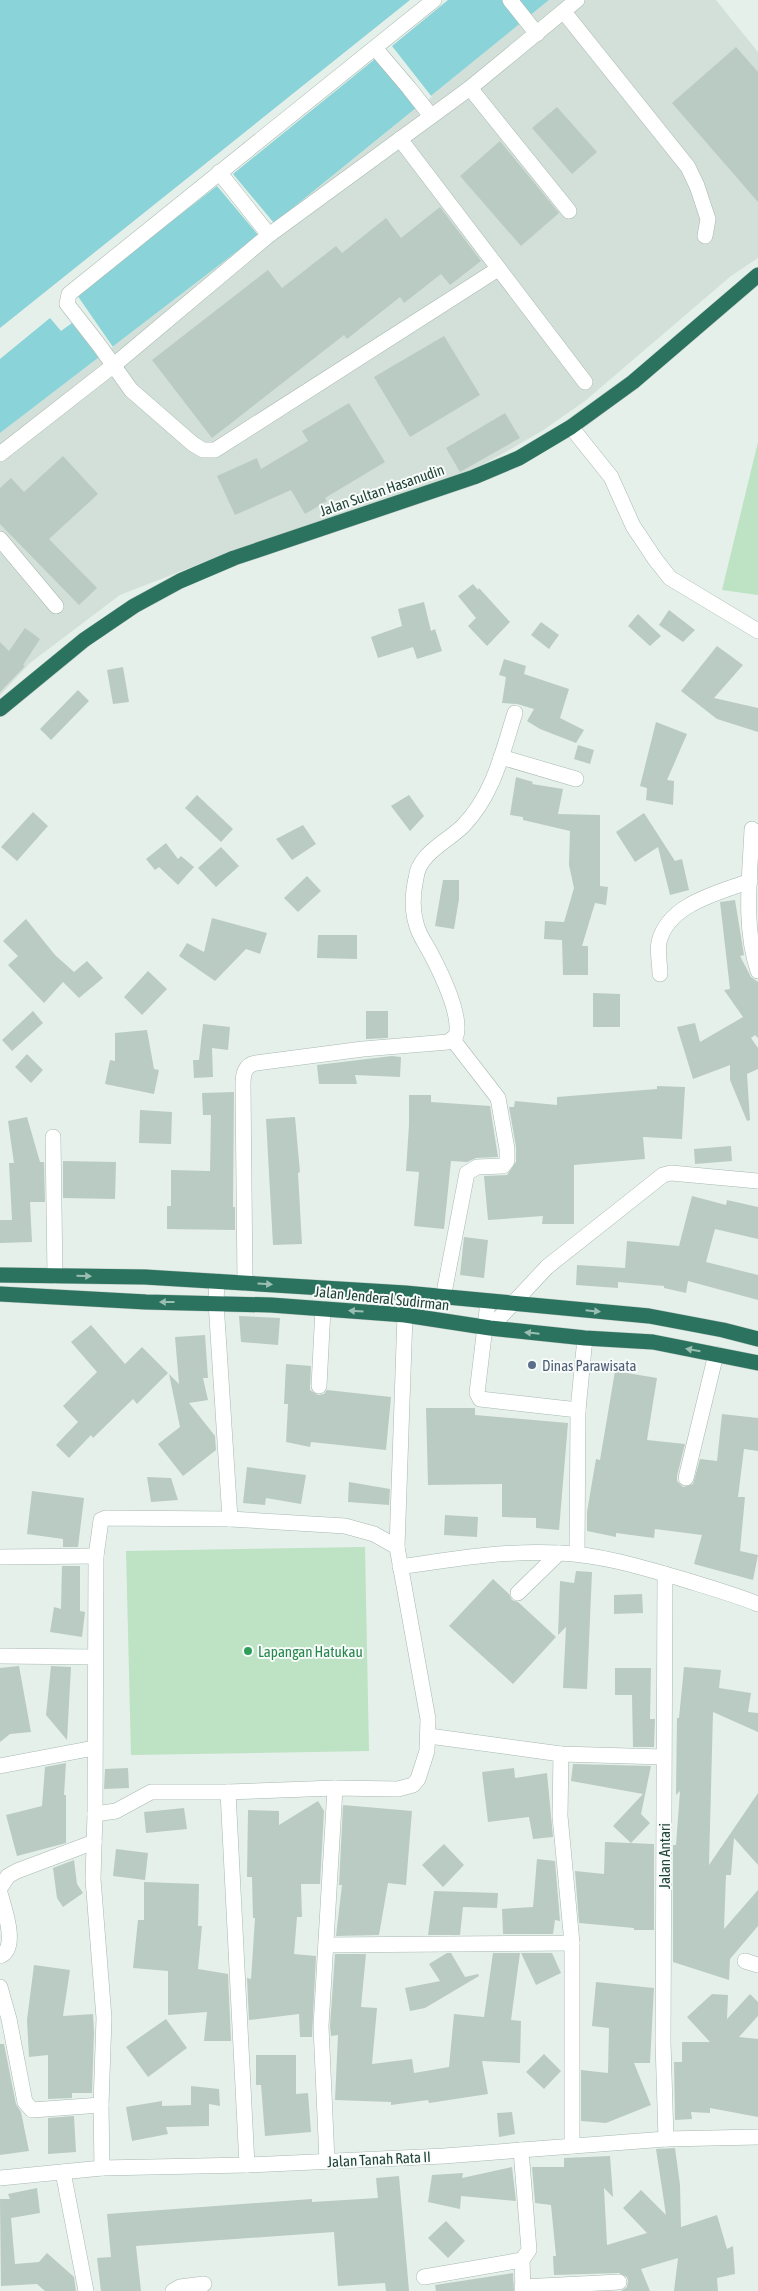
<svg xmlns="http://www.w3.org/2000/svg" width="758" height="2291" font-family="'Asap Condensed',sans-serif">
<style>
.built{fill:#d3e0d9}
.green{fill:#bde2c4}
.water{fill:#8ad3d8}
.pier{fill:#e5f0ea}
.building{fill:#bacbc3}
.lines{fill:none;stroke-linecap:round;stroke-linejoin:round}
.minor-casing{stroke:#a7b9b1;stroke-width:16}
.highway-casing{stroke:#c1cbc7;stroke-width:16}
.minor{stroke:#fff;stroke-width:15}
.highway{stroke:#2b735e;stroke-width:15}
.oneway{fill:#9bbeb3}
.service-dot{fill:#5c6f8a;stroke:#f7fbf9;stroke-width:2}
.leisure-dot{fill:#2e9e5b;stroke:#f7fbf9;stroke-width:2}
.labels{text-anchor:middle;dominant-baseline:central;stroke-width:4;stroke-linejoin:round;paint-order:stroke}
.street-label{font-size:15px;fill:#224438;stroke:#f7fbf9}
.service-label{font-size:15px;fill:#4e5e75;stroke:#f7fbf9;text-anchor:start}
.leisure-label{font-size:15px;fill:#27864d;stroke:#f7fbf9;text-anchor:start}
</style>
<rect width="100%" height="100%" fill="#e5f0ea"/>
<path class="built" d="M549 0H716L758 52V258L731 276 585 401 542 431 509 450 462 476 228 553 120 595 30 663 0 695V433L274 223Z"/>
<g class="green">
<path d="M758 442V595L722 590Z"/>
<path d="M365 1547 369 1751 131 1755 126 1551Z"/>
</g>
<path class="water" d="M0 0H549L274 223 0 433Z"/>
<path class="pier" d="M410 0H448L392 46 432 97 422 104 375 59 233 174 274 223 258 235 217 186 77 295 113 347 99 358 72 323 61 331 50 318 0 359V328Z"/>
<g class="building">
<path d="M736 47 758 72V202L672 103Z"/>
<path d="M557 107 597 152 572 174 532 128Z"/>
<path d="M500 141 559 213 521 246 460 176Z"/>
<path d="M440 207 481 261 450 285 441 274 404 303 400 297 347 339 344 335 212 438 152 360 268 270 282 288 336 246 342 253 386 218 401 238Z"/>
<path d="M444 336 480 395 410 437 374 377Z"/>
<path d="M349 403 385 462 325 498 327 501 305 514 291 490 235 515 217 476 257 458 261 469 308 441 302 431Z"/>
<path d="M505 413 520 438 460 472 446 448Z"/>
<path d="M63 456 98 494 49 539 97 588 79 605 0 524V488L11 478 24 492Z"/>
<path d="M473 584 478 590 479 588 510 622 487 646 468 626 476 618 458 596Z"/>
<path d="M424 602 431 631 435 629 442 651 417 659 413 647 378 658 371 637 402 626 398 609Z"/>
<path d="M669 610 695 630 683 642 659 625Z"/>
<path d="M638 614 661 636 650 646 628 626Z"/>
<path d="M541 622 559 635 549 649 531 635Z"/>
<path d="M25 628 40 639 23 665 25 666 0 692V642L9 651Z"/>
<path d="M717 646 743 665 714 698 758 708V732L717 719 681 691Z"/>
<path d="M504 659 526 666 524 674 569 689 560 718 584 730 576 743 540 729 527 721 534 709 517 704 502 703 506 677 499 675Z"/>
<path d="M123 667 129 702 113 704 107 670Z"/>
<path d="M78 690 89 701 51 740 40 729Z"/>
<path d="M656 722 687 734 667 780 674 781 673 805 646 800 647 788 640 786Z"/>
<path d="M578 745 594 750 590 764 574 759Z"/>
<path d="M516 777 533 782 532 784 563 789 558 814 600 815V886L608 887 606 905 595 903 582 946H588V975H563L562 940 544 939 545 921 564 922 574 888 569 865 570 831 523 820V817L510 815Z"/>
<path d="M197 795 233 829 221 842 185 808Z"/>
<path d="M409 795 424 816 410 831 391 806Z"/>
<path d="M33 812 48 826 17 861 1 847Z"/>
<path d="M644 813 675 861 682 859 689 890 670 895 658 847 635 862 616 832Z"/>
<path d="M303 825 316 844 292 860 276 839Z"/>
<path d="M166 843 178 859 181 856 194 867 178 885 159 867 155 870 146 859Z"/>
<path d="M221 847 239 866 216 887 198 868Z"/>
<path d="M307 876 321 891 298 912 284 898Z"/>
<path d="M443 880H459V899L454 929 435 926Z"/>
<path d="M735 900 744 955 740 956 751 977 758 982V1038L755 1035 751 1038 758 1048V1069L747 1074 750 1120 747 1121 730 1080V1065L725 1067 724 1065 725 1067 693 1079 677 1027 695 1023 700 1042 743 1017 724 990 730 989 720 902Z"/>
<path d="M212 918 267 933 260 954 246 949 215 981 179 956 187 943 204 952Z"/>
<path d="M26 919 55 955 74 972 87 961 103 978 79 998 63 982 44 1003 8 965 18 956 3 941Z"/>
<path d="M318 935H357V959L317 958Z"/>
<path d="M148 971 167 989 142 1015 124 997Z"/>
<path d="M593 993 620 994V1027H593Z"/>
<path d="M33 1011 43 1023 12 1051 2 1040Z"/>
<path d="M366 1011H388V1038L366 1039Z"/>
<path d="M203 1024 230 1027 228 1050 212 1048 213 1077 194 1078 193 1060H199Z"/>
<path d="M147 1030 154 1069 159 1070 154 1094 105 1084 110 1060 115 1061V1033Z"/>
<path d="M27 1054 43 1070 31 1083 15 1067Z"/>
<path d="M392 1056 401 1057 400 1077 355 1075 357 1084H319L317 1065Z"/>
<path d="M657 1086 685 1087 682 1139 643 1137 645 1159 574 1165V1224H542L543 1216 488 1220 484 1176 507 1175 516 1162V1147L509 1107H514L515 1101 557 1105V1097L657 1089Z"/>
<path d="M234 1092 233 1207H235V1230L167 1229V1206H171V1170L210 1171 211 1115H203L202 1093Z"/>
<path d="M409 1095H431V1102L490 1106 498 1157 476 1158 467 1162 451 1161 444 1229 414 1226 419 1172 406 1171 409 1125Z"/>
<path d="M140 1110 172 1112 171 1144 139 1143Z"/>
<path d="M27 1117 40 1162H44L45 1202H30L32 1242 0 1243V1220H12L9 1163H14L8 1121Z"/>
<path d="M295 1117 300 1172 298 1173 302 1244 273 1245 266 1119Z"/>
<path d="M731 1146 732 1161 695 1164 694 1149Z"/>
<path d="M63 1161 116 1162 115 1199 63 1198Z"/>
<path d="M692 1196 726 1205 727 1200 758 1207V1239L715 1229 706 1262 758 1275V1300L688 1281 686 1293 664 1288V1286L618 1282V1288L576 1285 577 1265 625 1268 627 1241 679 1246Z"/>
<path d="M464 1237 488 1240 484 1278 460 1275Z"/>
<path d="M239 1316 280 1318 278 1345 241 1342Z"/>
<path d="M91 1325 125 1364 142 1347 168 1373 137 1404 133 1399 93 1438 91 1435 69 1458 56 1445 78 1422 63 1406 97 1372 71 1342Z"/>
<path d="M205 1335 208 1378H203L208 1400 189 1403 215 1436 216 1450 183 1476 158 1444 180 1427 169 1374 179 1384 175 1337Z"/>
<path d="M286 1364 311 1366 310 1390 318 1395 324 1394 327 1390 391 1397 386 1450 311 1442 310 1447 286 1442 288 1404H284Z"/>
<path d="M615 1371 657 1378 647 1440 685 1444 677 1476V1481L683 1487 693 1484 700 1459 717 1461 722 1414 758 1418V1451L744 1449 738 1497H745L740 1551 758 1555 753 1580 694 1564 702 1535 655 1529 654 1538 616 1533V1537L587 1531V1512L596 1459 600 1460Z"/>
<path d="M426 1408H475V1415L568 1423 559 1530 536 1528V1518L502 1517V1484L428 1485Z"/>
<path d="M247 1467 306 1475 301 1504 266 1498 265 1505 243 1503Z"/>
<path d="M147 1477 171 1478 178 1500 151 1502Z"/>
<path d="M349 1482 390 1489 389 1505 348 1502Z"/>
<path d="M32 1491 84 1498 78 1547H63V1539L27 1534Z"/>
<path d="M445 1515 478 1517 477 1537 444 1535Z"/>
<path d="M62 1566H80V1611L85 1612 82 1637 50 1632 54 1607 61 1609Z"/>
<path d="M576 1571 592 1572 587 1689 563 1688 566 1627 558 1635 560 1581 574 1583Z"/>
<path d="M493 1579 509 1594 512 1600 518 1602 556 1637 513 1684 449 1626Z"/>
<path d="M642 1594 643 1613 614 1614V1595Z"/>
<path d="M19 1666 31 1732 10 1734 0 1742V1668Z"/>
<path d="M51 1666 71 1667 67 1740 46 1715Z"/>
<path d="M684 1667 721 1670 719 1688 751 1693 748 1712 758 1713V1732L713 1712 709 1865 758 1793V1865L734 1838 731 1875H726L724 1929 758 1890V1926L730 1959 729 1980 673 1962V1845H676L680 1791 676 1795 677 1718H679Z"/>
<path d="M615 1668H651L650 1719H655L654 1747H633L632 1695H615Z"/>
<path d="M66 1763 64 1795H66V1843L17 1856 6 1815 42 1806 45 1767Z"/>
<path d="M573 1764 651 1766 641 1814 650 1823 631 1843 613 1826 643 1794 571 1781Z"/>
<path d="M128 1768 129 1788 104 1789 105 1769Z"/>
<path d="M514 1768 515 1778 547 1773 553 1837 533 1839 529 1817 488 1822 482 1772Z"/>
<path d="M318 1801 324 1811 320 1884H301L302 1917H297L294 1954 316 1956 312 2037H300L299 2014 249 2020 247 1978 251 1979 255 1918H253L252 1877H247L248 1810 279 1811V1825Z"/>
<path d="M343 1805 412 1811 406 1885 388 1883 379 1935 336 1936 342 1885H339Z"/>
<path d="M184 1808 187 1829 146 1833 144 1812Z"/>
<path d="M605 1842 654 1844V1930H634V1928L579 1923 575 1871 604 1874Z"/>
<path d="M444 1844 464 1865 443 1887 422 1865Z"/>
<path d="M116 1849 148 1853 145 1880 113 1876Z"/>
<path d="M537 1859 555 1861 560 1921 555 1920 553 1934H503L502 1909 533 1907Z"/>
<path d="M74 1860 77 1884 83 1893 63 1907 57 1898 53 1868Z"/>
<path d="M144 1882 199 1884 198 1926H202L198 1969 228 1974 231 2041H204L207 2012 168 2015V1971L133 1968 138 1920H144Z"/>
<path d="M434 1891 498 1893 497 1908 463 1907 460 1935H428Z"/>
<path d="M447 1953H451L465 1977 478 1974 479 1976 425 2008 410 2011 405 1988 440 1981 429 1964Z"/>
<path d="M493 1953H520L511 2020 521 2021 520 2063 482 2061 488 2094 429 2103 428 2100 391 2105V2102L335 2100 338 2035 331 2036 330 2026 335 1954H366L361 2007 377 2008 372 2064 412 2059 414 2073 449 2067 454 2014 484 2017Z"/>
<path d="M521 1953H552L561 1973 536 1985Z"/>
<path d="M34 1965 70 1970 63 2016 93 2014 94 2033 92 2093H72V2098L48 2099V2055L29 2057 27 2020Z"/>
<path d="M596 1982 654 1988 650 2063H634L651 2105 606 2123 581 2121V2070L608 2073 609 2028 592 2026Z"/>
<path d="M712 1994 728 1995 727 2019 750 1994 758 2002V2016L739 2037 758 2039V2117L710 2108V2113L691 2112 692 2119 675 2120 674 2062H682V2042H710L687 2017Z"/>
<path d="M166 2019 187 2048 148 2077 126 2047Z"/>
<path d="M0 2044H4L16 2104 21 2112 29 2151 0 2155Z"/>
<path d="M544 2054 561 2071 544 2089 526 2072Z"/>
<path d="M256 2055H296V2094L308 2093 311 2132 265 2136 261 2085H256Z"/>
<path d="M191 2086 219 2089 220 2106 209 2104V2126L166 2127 168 2134 132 2141 126 2107 162 2101V2106L191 2105Z"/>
<path d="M512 2112 515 2134 499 2137 497 2113Z"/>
<path d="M74 2116 76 2152 48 2154V2118Z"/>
<path d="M675 2148 680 2185 681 2227 717 2215 727 2249 733 2246 735 2274 717 2278 718 2291H674L678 2258 641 2269 650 2291H621L627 2287 628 2281 627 2277 619 2273 554 2275 553 2256H556L551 2205 535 2203 532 2167H564V2158L610 2156 613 2197 604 2188 607 2245 647 2233 623 2208 641 2190 666 2215 656 2149Z"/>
<path d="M512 2167 516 2201 461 2196 460 2209 428 2202 432 2175 463 2173 462 2178Z"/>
<path d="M399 2176 409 2291H386L385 2283 338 2286 334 2232 136 2246 141 2291H101L97 2258 111 2257 107 2214 312 2199V2202L378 2198 376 2178Z"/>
<path d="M37 2188 40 2213 11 2218 15 2264 39 2262 47 2253 74 2277 76 2291H45L37 2284 1 2286 0 2199H10L8 2194Z"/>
<path d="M446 2221 465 2241 448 2258 428 2238Z"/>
<path d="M513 2273 514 2291H436L435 2285Z"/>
</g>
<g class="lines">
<g class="minor-casing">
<g id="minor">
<path d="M434 0 69 294 67 304 99 345 131 390 193 444 203 450H215L498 269"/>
<path d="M510 0 537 34"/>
<path d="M564 12 688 167 697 186 708 219 705 236"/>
<path d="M375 48 409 88 431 116"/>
<path d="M470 88 569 211"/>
<path d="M400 139 585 382"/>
<path d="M219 172 269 235"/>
<path d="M571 427 611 477 633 526 655 559 670 578 758 631"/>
<path d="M0 454 114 365 269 235 470 88 577 0"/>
<path d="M0 539 56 606"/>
<path d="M501 757 576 779"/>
<path d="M752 829C750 876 743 926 758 971"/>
<path d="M660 974C660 964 657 952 659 942 668 904 718 893 750 881"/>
<path d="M53 1137 55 1276"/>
<path d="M217 1281 216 1302 230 1519"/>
<path d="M245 1283 243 1086C243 1075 244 1065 256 1063L363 1049 448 1042 456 1036C462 1016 441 973 431 954 426 944 418 934 416 923 412 910 413 892 416 878 419 853 447 842 463 826 494 794 502 753 515 713"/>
<path d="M443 1298 467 1173 477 1167 503 1166 507 1161V1149L498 1098 453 1040"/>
<path d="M488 1302 477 1393 480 1399 578 1410"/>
<path d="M490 1328 547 1267 663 1175 671 1173 758 1181"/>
<path d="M319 1386 323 1309"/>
<path d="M686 1478 716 1354"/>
<path d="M577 1554 578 1410 585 1338"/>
<path d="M0 1557 96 1556"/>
<path d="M400 1567C453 1559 506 1550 560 1553 602 1555 641 1567 682 1579 708 1587 733 1594 758 1604"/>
<path d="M665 1574 663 2042 666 2139"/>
<path d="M518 1593 559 1553"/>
<path d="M0 1656 95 1657"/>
<path d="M429 1736 561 1754 663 1757"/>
<path d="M0 1766 94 1748"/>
<path d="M228 1792 247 2165"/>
<path d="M95 1814 116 1811 151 1792H228L335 1788 398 1789 413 1785 418 1779 427 1751 428 1719 397 1547 405 1315"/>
<path d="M0 1888 8 1876 17 1871 94 1842"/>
<path d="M0 1893C4 1908 19 1948 0 1956"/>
<path d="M572 1943V2146"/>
<path d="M326 1945 572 1943 560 1816 561 1754"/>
<path d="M745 1961 758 1965"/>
<path d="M0 1987 9 2019 25 2102 32 2110 101 2105"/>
<path d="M521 2150 529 2250 522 2260 523 2291"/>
<path d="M327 2161 321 2026 335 1788"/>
<path d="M102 2168 101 2105 104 2018 93 1879 95 1814 96 1556 101 1520 106 1518 230 1519 345 1526 374 1534 397 1547"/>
<path d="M63 2172 86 2291"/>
<path d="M0 2178 102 2168 247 2165 444 2156 666 2139 758 2137"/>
<path d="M424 2277 522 2260"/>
<path d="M522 2287 619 2282"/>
<path d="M173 2291 180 2287 204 2284"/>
</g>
</g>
<g class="highway-casing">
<g id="highway">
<path d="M0 709 84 640 134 606 180 581 234 558 474 477 519 458 571 427 633 382 758 275"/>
<path d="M0 1275 145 1277 405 1293 649 1316 723 1330 758 1339"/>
<path d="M0 1294 146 1302 271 1305 405 1315 490 1328 585 1338 653 1342 758 1363"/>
</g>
</g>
<use href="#minor" class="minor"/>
<use href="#highway" class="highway"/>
</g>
<defs><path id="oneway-solid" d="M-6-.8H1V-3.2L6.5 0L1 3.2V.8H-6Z" transform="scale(1.25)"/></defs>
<g class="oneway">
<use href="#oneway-solid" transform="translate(84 1276) rotate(1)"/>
<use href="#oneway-solid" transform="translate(265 1284) rotate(4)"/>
<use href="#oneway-solid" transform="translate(167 1302) rotate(-180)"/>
<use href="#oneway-solid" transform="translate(356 1311) rotate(-176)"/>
<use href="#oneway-solid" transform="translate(593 1311) rotate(6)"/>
<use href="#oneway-solid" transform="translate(532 1333) rotate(-174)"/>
<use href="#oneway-solid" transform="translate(693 1350) rotate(-170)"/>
</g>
<circle class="service-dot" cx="532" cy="1365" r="5"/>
<circle class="leisure-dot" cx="248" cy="1651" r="5"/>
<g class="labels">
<g class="street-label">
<text transform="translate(382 490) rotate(-19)">Jalan Sultan Hasanudin</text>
<text transform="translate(382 1298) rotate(6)">Jalan Jenderal Sudirman</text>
<text transform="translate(664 1856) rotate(-90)">Jalan Antari</text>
<text transform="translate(379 2159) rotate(-3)">Jalan Tanah Rata II</text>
</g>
<g class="service-label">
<text x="542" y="1365">Dinas Parawisata</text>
</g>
<g class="leisure-label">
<text x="258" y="1651">Lapangan Hatukau</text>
</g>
</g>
</svg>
